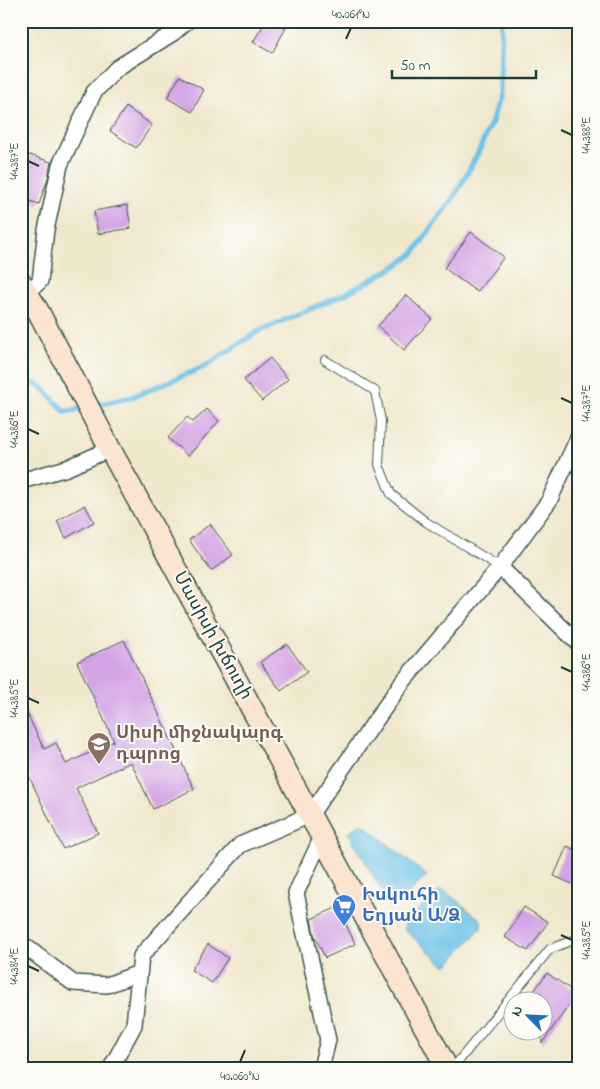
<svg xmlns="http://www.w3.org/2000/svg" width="600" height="1089" font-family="'Indie Flower','Noto Sans Armenian',sans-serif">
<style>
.water{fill:#6cc2e8;stroke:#46808e}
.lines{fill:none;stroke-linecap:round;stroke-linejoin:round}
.stream{stroke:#6cc2e8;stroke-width:5.5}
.building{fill:#d4a3e5}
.service-casing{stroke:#3e574b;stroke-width:10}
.minor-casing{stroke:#3e574b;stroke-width:18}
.secondary-casing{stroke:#3e574b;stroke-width:24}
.service{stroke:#fff;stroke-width:8}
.minor{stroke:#fff;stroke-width:15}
.secondary{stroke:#fce5d0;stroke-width:21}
.ticks{fill:none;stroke:#1f3d34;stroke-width:2}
.labels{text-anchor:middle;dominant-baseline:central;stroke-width:4;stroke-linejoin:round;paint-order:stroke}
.street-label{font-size:18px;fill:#1f3d34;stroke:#fdfcf7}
.education-label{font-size:18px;font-weight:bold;fill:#785e54;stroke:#fdfcf7;text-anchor:start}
.shop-label{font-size:18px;font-weight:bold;fill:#366cbe;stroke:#fdfcf7;text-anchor:start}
.neatline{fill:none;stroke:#1f3d34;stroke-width:2}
.ticks-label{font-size:12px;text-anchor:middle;fill:#1f3d34}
</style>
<rect width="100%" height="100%" fill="#fdfcf7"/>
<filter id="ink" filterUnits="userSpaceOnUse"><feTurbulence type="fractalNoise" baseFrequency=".02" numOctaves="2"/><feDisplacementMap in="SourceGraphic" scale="10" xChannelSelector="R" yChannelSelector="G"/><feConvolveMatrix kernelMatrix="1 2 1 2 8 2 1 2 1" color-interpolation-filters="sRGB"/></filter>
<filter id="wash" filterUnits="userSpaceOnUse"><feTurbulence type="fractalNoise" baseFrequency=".0096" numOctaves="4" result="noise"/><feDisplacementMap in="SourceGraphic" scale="20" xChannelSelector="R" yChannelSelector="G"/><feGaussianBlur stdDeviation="1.12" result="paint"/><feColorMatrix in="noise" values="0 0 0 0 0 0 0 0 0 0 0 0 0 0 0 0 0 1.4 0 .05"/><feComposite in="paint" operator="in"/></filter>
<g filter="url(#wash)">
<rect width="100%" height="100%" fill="#f0e8cd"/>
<g class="water">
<path d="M362 823 427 876 392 908 349 834 355 826Z"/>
<path d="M439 890 445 891 481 920V928L448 965H444L404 929 405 923Z"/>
</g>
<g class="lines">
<g class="stream">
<path d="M21 377 43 388 65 412 83 408"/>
<path d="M92 406 132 397 204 367 257 332 345 294 391 269 413 254 457 192 478 153 492 122 500 92 502 21"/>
</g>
</g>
<g id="blocks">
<g class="building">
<path d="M266 21H275L286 28 272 53 253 42Z"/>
<path d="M180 76 204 90 192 112 167 98Z"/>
<path d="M126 107 152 125 136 148 110 131Z"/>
<path d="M21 152 51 162 48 178 39 204 21 198Z"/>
<path d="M127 205 131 228 98 234 94 211Z"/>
<path d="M471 232 504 257 477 292 444 268Z"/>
<path d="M406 295 432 319 404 350 378 326Z"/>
<path d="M270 358 288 379 262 401 244 380Z"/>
<path d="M207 409 219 421 188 456 168 438 187 417 193 422Z"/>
<path d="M85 505 94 522 66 538 57 521Z"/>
<path d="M210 524 233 555 211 571 189 540Z"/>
<path d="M124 640 194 789 153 809 131 762 76 788 98 833 63 849 21 759V701L44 749 56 743 66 764 114 741 77 662Z"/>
<path d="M287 644 307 672 281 691 260 662Z"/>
<path d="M567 846 579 852V887L554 876Z"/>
<path d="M338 907 355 944 325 958 314 934 311 919Z"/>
<path d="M524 907 548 922 528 951 505 937Z"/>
<path d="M208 944 228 958 212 983 191 970Z"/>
<path d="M547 973 577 994 542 1043V1002H526Z"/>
</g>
</g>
</g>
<g filter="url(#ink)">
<use href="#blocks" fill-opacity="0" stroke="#3e574b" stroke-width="1"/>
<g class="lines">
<g class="service-casing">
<g id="service">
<path d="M325 360 375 391 381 421 379 465 391 494 426 522 500 567"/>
<path d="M453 1068 550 949 579 938"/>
</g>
</g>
<g class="minor-casing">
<g id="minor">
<path d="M27 293 40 281 46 230 60 165 94 92 117 68 173 33 187 21"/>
<path d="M21 481 67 468 110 449"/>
<path d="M500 567 579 644"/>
<path d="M21 943 73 983 107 985 139 973"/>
<path d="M111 1068 134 1025 141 956 240 845 310 815 401 684 500 567 549 501 579 436"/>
<path d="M321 1068 328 1040 296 893 322 837"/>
</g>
</g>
<g class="secondary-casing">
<path id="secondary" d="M21 283 37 309 110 449 322 837 447 1068"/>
</g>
<use href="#service" class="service"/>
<use href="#minor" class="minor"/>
<use href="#secondary" class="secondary"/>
</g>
</g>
<path class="ticks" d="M346 39 351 28M561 130 572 135M28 161 39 166M561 398 572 403M28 429 39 434M561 667 572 672M28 698 39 703M561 935 572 940M28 966 39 971M240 1062 245 1050"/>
<defs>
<g id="school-pin" transform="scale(1.25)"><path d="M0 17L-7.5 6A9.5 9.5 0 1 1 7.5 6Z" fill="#8d6e63" stroke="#fdfcf7"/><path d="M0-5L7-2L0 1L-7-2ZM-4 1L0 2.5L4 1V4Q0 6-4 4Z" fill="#fff"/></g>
<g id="supermarket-pin" transform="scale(1.25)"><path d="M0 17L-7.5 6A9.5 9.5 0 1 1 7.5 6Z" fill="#3f7fe0" stroke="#fdfcf7"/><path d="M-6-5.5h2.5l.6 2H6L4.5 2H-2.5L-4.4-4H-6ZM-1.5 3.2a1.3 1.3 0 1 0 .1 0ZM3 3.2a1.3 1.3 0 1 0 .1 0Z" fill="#fff"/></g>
</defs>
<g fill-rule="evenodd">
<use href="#school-pin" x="99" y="744"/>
<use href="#supermarket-pin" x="344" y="906"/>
</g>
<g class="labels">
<g class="street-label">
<text transform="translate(212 636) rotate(61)">Մասիսի խճուղի</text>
</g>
<g class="education-label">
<text x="116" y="734">Սիսի միջնակարգ<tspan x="116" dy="21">դպրոց</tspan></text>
</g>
<g class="shop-label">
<text x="362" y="896">Իսկուհի<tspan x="362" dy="21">Եղյան Ա/Ձ</tspan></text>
</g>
</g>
<rect width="600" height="1089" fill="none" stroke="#fdfcf7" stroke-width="55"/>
<g transform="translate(528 1016) rotate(294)"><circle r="24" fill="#fdfcf7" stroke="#a4b0a9"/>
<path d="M0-4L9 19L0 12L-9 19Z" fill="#1f6fb2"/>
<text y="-8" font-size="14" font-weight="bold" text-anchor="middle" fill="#1f3d34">N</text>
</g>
<path d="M392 70v8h144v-8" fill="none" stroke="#1f3d34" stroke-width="2.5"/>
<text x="400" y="70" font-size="15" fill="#1f3d34" stroke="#fdfcf7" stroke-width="4" paint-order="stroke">50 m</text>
<rect x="28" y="28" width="544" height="1034" class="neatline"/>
<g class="ticks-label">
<text x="351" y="18">40.061°N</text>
<text transform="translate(586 135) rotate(-90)" y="4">44.388°E</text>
<text transform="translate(14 161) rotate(-90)" y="4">44.387°E</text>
<text transform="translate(586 403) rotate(-90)" y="4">44.387°E</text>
<text transform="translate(14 429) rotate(-90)" y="4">44.386°E</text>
<text transform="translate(586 672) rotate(-90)" y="4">44.386°E</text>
<text transform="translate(14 698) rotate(-90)" y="4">44.385°E</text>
<text transform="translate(586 940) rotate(-90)" y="4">44.385°E</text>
<text transform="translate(14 966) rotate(-90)" y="4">44.384°E</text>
<text x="240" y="1080">40.060°N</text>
</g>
</svg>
